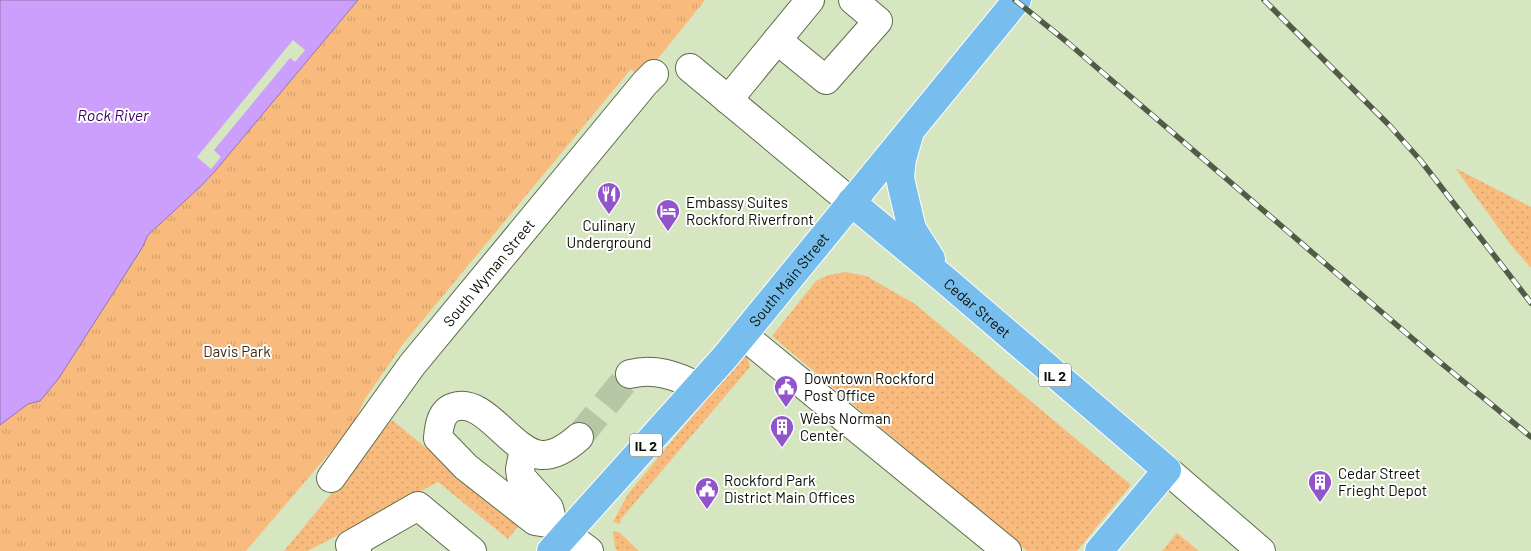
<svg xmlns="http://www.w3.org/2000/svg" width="1531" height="551" font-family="Barlow,sans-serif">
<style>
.grass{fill:url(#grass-dots)}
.park{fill:url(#park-tufts)}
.water{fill:#cb9ffb;stroke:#9174b1}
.pier{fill:#d6e6c0}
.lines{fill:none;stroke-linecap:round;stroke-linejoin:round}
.minor-tunnel{stroke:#b7c6a4;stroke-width:28;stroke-dasharray:28 14;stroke-linecap:butt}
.minor-casing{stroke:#5f6c4a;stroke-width:30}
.major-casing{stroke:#fff;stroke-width:30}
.minor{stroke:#fff;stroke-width:28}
.major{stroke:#77beef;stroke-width:28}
.rail-casing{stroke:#525b46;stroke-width:5.5}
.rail{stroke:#fff;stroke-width:4;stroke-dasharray:11;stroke-linecap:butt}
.labels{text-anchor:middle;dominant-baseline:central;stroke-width:4;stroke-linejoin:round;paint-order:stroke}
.shield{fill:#fff;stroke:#54574f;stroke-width:1}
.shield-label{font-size:14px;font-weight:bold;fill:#0a0f04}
.poi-label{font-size:15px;fill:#0a0f04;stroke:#fff;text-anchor:start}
.street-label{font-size:15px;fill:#0a0f04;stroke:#fff}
.park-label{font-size:15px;fill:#3d2b19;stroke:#fff}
.water-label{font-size:16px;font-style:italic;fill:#41006a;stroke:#fff}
</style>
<defs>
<pattern id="grass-dots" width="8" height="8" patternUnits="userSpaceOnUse" patternTransform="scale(1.25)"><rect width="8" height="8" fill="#f8bb7d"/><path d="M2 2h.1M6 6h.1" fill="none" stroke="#d3a06a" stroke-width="1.8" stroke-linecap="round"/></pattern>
<pattern id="park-tufts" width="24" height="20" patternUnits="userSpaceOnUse" patternTransform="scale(1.25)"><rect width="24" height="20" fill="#f8bb7d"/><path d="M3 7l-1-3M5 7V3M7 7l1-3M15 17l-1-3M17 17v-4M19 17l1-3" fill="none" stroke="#d3a06a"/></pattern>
</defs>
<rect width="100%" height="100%" fill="#d6e6c0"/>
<g class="grass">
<path d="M1455 168 1531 207V268L1511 245Z"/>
<path d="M846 272 866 276 915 304 1131 485 1077 551H1027L772 336 816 281 828 275Z"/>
<path d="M743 355H747L750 367 621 519 620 524 613 522 628 494Z"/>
<path d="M392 420 520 524 508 539 438 482 308 551H284Z"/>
<path d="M613 531 619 532 639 551H617L615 547Z"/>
<path d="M1177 533 1199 551H1162Z"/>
</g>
<path class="park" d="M358 0H705L652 66 634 72 631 69 403 344 365 399 355 420 343 437 246 551H0V425L28 404 40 401 59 378 142 248 148 235 200 187 216 170Z"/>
<path class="water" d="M0 0H358L216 170 200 187 148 235 142 248 59 378 40 401 28 404 0 425Z"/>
<path class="pier" d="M293 40 305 50 295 62 290 58 214 150 221 157 211 169 197 157Z"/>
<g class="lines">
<path class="minor-tunnel" d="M579 437 630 374"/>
<g class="minor-casing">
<g id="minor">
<path d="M777 40 826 80 878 21 853 0"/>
<path d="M690 68 851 202"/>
<path d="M728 100 810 0"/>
<path d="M743 335 1007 551"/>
<path d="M630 374C654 368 676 375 698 387"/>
<path d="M579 437C569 446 555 456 541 455 511 452 485 397 454 407 441 411 439 426 438 438L466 467 535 521 553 524 589 551"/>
<path d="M524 449 520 469 521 477 549 508 553 524"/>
<path d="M1167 470 1261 551"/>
<path id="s1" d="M331 478 412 365 645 83 654 74"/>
<path d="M357 551 350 545 418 506 472 551"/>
</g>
</g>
<g class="major-casing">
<g id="major">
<path d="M909 135 902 159 900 177 902 187 912 229 931 259"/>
<path id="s2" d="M851 202 944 279 1167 470 1099 551"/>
<path id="s3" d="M551 551 725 357 1017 0"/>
</g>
</g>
<use href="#minor" class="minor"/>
<use href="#major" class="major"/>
<g class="rail-casing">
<g id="rail">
<path d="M1015 0 1067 42 1441 363 1531 437"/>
<path d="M1264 0 1390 126 1421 161 1531 303"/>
</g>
</g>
<use href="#rail" class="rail"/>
</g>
<defs>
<g id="restaurant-pin" transform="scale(1.25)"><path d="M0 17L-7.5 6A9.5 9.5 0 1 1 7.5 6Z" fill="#9154ca" stroke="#fff"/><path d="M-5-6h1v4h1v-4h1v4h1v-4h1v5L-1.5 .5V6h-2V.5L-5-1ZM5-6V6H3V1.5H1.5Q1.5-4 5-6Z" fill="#fff"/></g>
<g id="hotel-pin" transform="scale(1.25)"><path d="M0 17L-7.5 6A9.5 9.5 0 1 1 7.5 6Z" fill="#9154ca" stroke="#fff"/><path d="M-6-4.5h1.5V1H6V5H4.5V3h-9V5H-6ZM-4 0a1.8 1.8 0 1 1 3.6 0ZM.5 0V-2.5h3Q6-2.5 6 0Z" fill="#fff"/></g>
<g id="civic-pin" transform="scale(1.25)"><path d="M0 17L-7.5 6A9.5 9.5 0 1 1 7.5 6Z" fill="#9154ca" stroke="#fff"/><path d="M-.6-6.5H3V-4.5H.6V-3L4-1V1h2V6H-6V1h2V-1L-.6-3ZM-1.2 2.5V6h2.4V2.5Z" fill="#fff"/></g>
<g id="building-pin" transform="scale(1.25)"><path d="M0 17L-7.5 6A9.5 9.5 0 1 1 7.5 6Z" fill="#9154ca" stroke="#fff"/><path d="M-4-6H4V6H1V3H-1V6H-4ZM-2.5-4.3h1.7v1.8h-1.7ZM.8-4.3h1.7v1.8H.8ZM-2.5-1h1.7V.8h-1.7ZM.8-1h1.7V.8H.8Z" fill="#fff"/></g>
</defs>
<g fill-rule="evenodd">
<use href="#restaurant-pin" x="609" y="194"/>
<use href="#hotel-pin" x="668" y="211"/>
<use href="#civic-pin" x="786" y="387"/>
<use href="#building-pin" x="782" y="427"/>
<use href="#building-pin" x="1320" y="482"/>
<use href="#civic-pin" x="707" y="489"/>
</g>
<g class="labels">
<g class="shield">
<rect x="1039" y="363.5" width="32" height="23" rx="4"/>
<rect x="630" y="433.5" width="32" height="23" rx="4"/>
</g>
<g class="shield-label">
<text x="1055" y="375">IL 2</text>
<text x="646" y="445">IL 2</text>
</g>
<g class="poi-label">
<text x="686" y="202">Embassy Suites<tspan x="686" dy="17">Rockford Riverfront</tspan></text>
<text x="609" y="225" text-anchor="middle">Culinary<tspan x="609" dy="17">Underground</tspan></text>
<text x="804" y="378">Downtown Rockford<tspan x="804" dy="17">Post Office</tspan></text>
<text x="800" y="418">Webs Norman<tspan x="800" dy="17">Center</tspan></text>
<text x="1338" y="473">Cedar Street<tspan x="1338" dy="17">Frieght Depot</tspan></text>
<text x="724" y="480">Rockford Park<tspan x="724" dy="17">District Main Offices</tspan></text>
</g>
<g class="street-label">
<text stroke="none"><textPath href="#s1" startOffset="259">South Wyman Street</textPath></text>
<text stroke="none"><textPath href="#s3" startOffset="361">South Main Street</textPath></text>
<text stroke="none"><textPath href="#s2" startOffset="165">Cedar Street</textPath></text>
</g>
<g class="park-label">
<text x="237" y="351">Davis Park</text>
</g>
<g class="water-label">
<text x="113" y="114">Rock River</text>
</g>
</g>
</svg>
